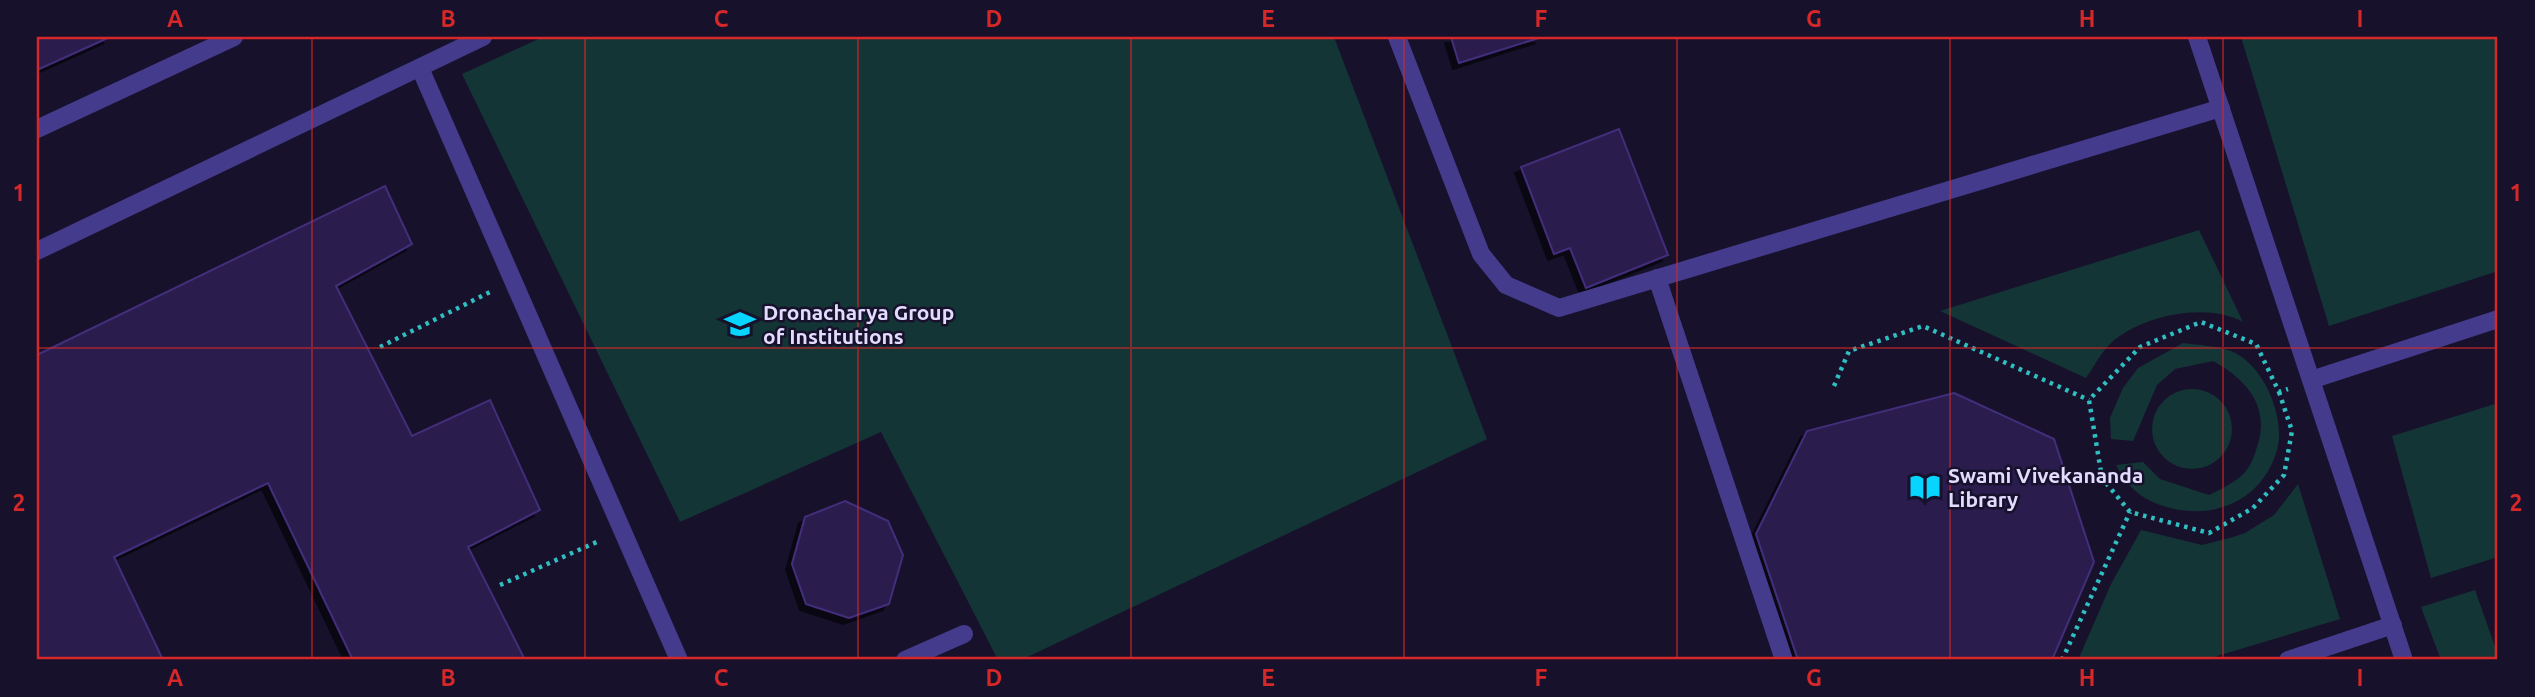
<svg xmlns="http://www.w3.org/2000/svg" width="2535" height="697" font-family="Ubuntu,sans-serif">
<style>
.green{fill:#143536}
.building{fill:#2a1d4d;stroke:#422e7a;stroke-width:2;filter:url(#shadow)}
.lines{fill:none;stroke-linecap:round;stroke-linejoin:round}
.path{stroke:#2fbfc0;stroke-width:4.5;stroke-dasharray:3.5 5;stroke-linecap:butt}
.minor{stroke:#443b8c;stroke-width:18}
.grid{fill:none;stroke:#d62828;stroke-width:2;stroke-opacity:0.55}
.labels{text-anchor:middle;dominant-baseline:central;stroke-width:5;stroke-linejoin:round;paint-order:stroke}
.poi-label{font-size:21px;font-weight:bold;fill:#e2dcff;stroke:#17112c;text-anchor:start}
.neatline{fill:none;stroke:#d62828;stroke-width:2.5}
.grid-label{font-size:23px;text-anchor:middle;font-weight:bold;fill:#d62828}
</style>
<defs>
<filter id="shadow"><feDropShadow dx="-6" dy="6" stdDeviation="0" flood-color="#0009"/></filter>
</defs>
<rect width="100%" height="100%" fill="#17112c"/>
<g class="green">
<path d="M543 37H1334L1487 439 1021 660H998L881 432 680 522 462 74Z"/>
<path d="M2241 37H2498V271L2329 326Z"/>
<path d="M2199 230 2243 322C2207 302 2142 315 2111 343 2101 352 2094 367 2086 378L1940 311Z"/>
<path d="M2183 343C2199 345 2216 346 2231 351 2246 357 2257 370 2265 384 2275 402 2283 429 2277 450 2263 500 2214 521 2167 507 2142 500 2128 488 2116 465L2143 462 2160 479 2209 495C2221 489 2238 481 2246 471 2253 462 2256 451 2259 440 2268 403 2244 378 2213 361L2175 369 2157 385 2133 441 2111 439 2110 418 2123 388 2138 368Z"/>
<circle cx="2192" cy="429" r="40"/>
<path d="M2498 403V557L2431 578 2392 436Z"/>
<path d="M2298 484 2340 619 2204 660H2078L2111 584 2141 530 2202 545 2233 537 2245 533 2274 515Z"/>
<path d="M2475 590 2498 655V660H2441L2421 607Z"/>
</g>
<g class="building">
<path d="M37 37H110L37 70Z"/>
<path d="M1451 37H1542L1459 63Z"/>
<path d="M1619 129 1668 255 1586 288 1570 248 1554 254 1521 167Z"/>
<path d="M385 186 412 244 336 286 412 436 490 400 540 510 468 547 525 660H353L268 483 114 557 163 660H37V355Z"/>
<path d="M1954 393 2054 439 2094 562 2052 660H1798L1756 534 1807 431Z"/>
<path d="M845 501 888 521 903 555 889 604 849 618 806 604 792 564 805 517Z"/>
</g>
<g class="lines">
<g class="path">
<path d="M380 347 490 292"/>
<path d="M1834 386 1849 351 1923 326 2089 400"/>
<path d="M2279 392 2292 431 2284 475 2253 508 2209 533 2130 512 2102 478 2089 400 2140 347 2201 322 2256 344 2279 392 2288 389"/>
<path d="M500 585 599 541"/>
<path d="M2062 660 2130 512"/>
</g>
<g class="minor">
<path d="M1397 37 1481 254 1506 285 1559 308 2221 108"/>
<path d="M2197 37 2404 660"/>
<path d="M420 68 679 660"/>
<path d="M37 129 234 37"/>
<path d="M37 251 483 37"/>
<path d="M1657 278 1784 660"/>
<path d="M2311 380 2498 319"/>
<path d="M905 660 964 634"/>
<path d="M2288 660 2393 625"/>
</g>
</g>
<path class="grid" d="M312 37V660M585 37V660M858 37V660M1131 37V660M1404 37V660M1677 37V660M1950 37V660M2223 37V660M37 348H2498"/>
<defs>
<g id="university-bare" transform="scale(2.415)"><path d="M0-5L7-2L0 1L-7-2ZM-4 1L0 2.5L4 1V4Q0 6-4 4Z" fill="#08d5ff" stroke="#17112c" stroke-width="2.5" paint-order="stroke"/></g>
<g id="library-bare" transform="scale(2.415)"><path d="M-6-4Q-3-5.5-.7-3.5V5Q-3 3-6 4ZM6-4Q3-5.5 .7-3.5V5Q3 3 6 4Z" fill="#08d5ff" stroke="#17112c" stroke-width="2.5" paint-order="stroke"/></g>
</defs>
<g fill-rule="evenodd">
<use href="#university-bare" x="740" y="324"/>
<use href="#library-bare" x="1925" y="487"/>
</g>
<g class="labels">
<g class="poi-label">
<text x="763" y="312">Dronacharya Group<tspan x="763" dy="24">of Institutions</tspan></text>
<text x="1948" y="475">Swami Vivekananda<tspan x="1948" dy="24">Library</tspan></text>
</g>
</g>
<rect width="2535" height="697" fill="none" stroke="#17112c" stroke-width="77"/>
<rect x="38" y="38" width="2458" height="620" class="neatline"/>
<g class="grid-label">
<text x="175" y="27">A</text>
<text x="448" y="27">B</text>
<text x="721" y="27">C</text>
<text x="994" y="27">D</text>
<text x="1268" y="27">E</text>
<text x="1541" y="27">F</text>
<text x="1814" y="27">G</text>
<text x="2087" y="27">H</text>
<text x="2360" y="27">I</text>
<text x="19" y="201">1</text>
<text x="2516" y="201">1</text>
<text x="19" y="511">2</text>
<text x="2516" y="511">2</text>
<text x="175" y="686">A</text>
<text x="448" y="686">B</text>
<text x="721" y="686">C</text>
<text x="994" y="686">D</text>
<text x="1268" y="686">E</text>
<text x="1541" y="686">F</text>
<text x="1814" y="686">G</text>
<text x="2087" y="686">H</text>
<text x="2360" y="686">I</text>
</g>
</svg>
